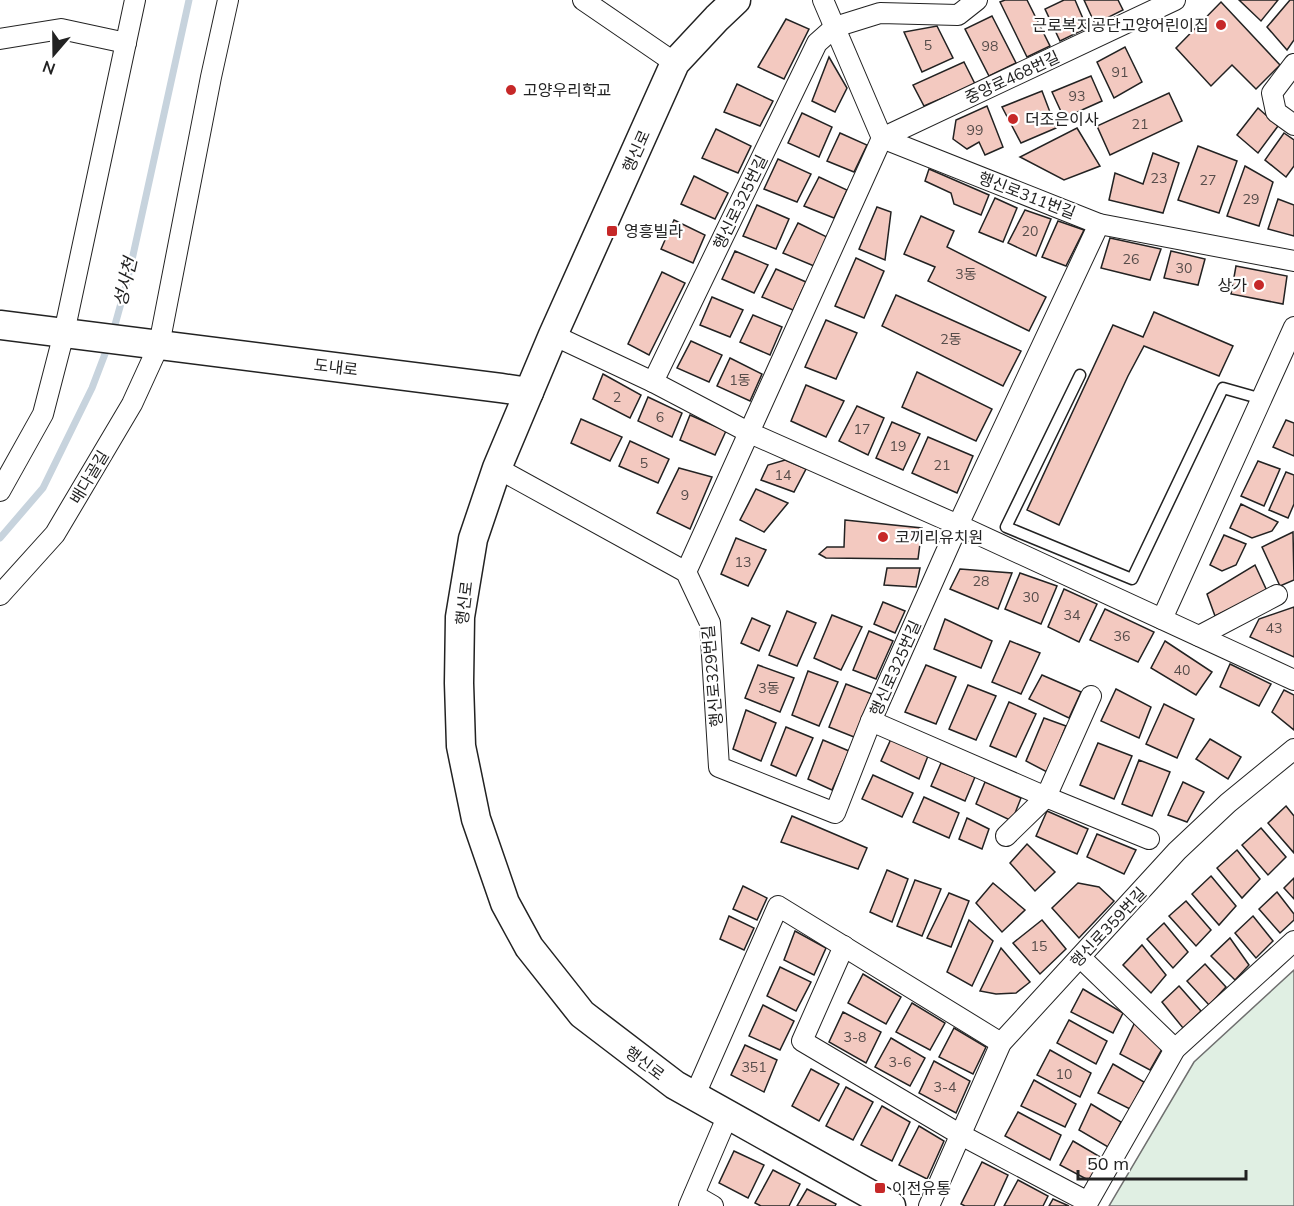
<svg xmlns="http://www.w3.org/2000/svg" width="1294" height="1206" font-family="Mulish,'Noto Sans KR',sans-serif">
<style>
.green{fill:#e0efe3;stroke:#6f6f6f;stroke-width:1.5}
.lines{fill:none;stroke-linecap:round;stroke-linejoin:round}
.stream{stroke:#c7d3dd;stroke-width:7}
.building{fill:#f3c9c0;stroke:#222;stroke-width:1.5}
.lane-casing{stroke:#222;stroke-width:13}
.street-casing{stroke:#222;stroke-width:22}
.secondary-casing{stroke:#222;stroke-width:31}
.lane{stroke:#fff;stroke-width:10}
.street{stroke:#fff;stroke-width:20}
.secondary{stroke:#fff;stroke-width:28}
.poi-dot{fill:#c62828;stroke:#fff;stroke-width:2}
.labels{text-anchor:middle;dominant-baseline:central;stroke-width:4.5;stroke-linejoin:round;paint-order:stroke}
.number-label{font-size:14px;fill:#564c4a}
.poi-label{font-size:16px;fill:#222;stroke:#fff;text-anchor:start}
.street-label{font-size:16px;fill:#222;stroke:#fff}
.water-label{font-size:18px;font-style:italic;fill:#222;stroke:#fff}
</style>
<rect width="100%" height="100%" fill="#fff"/>
<path class="green" d="M1294 970V1206H1109L1194 1062Z"/>
<g class="lines">
<g class="stream">
<path d="M113 332 128 278 189 0"/>
<path d="M0 538 43 488 92 388 108 346"/>
</g>
</g>
<g class="building">
<path d="M1005 0H1027L1050 46 1027 57 1000 2Z"/>
<path d="M1064 0H1075L1087 28 1060 41 1045 9Z"/>
<path d="M1084 0H1118L1123 10 1095 24Z"/>
<path d="M1239 0H1278L1261 21Z"/>
<path d="M1290 0H1294V40L1287 50 1267 27Z"/>
<path d="M1221 2 1280 65 1256 89 1232 65 1211 86 1176 48Z"/>
<path d="M992 16 1016 63 989 76 965 29Z"/>
<path d="M786 19 809 29 784 79 758 67Z"/>
<path d="M937 26 953 58 922 72 904 32Z"/>
<path d="M1125 47 1142 82 1114 98 1097 62Z"/>
<path d="M829 57 847 88 835 112 812 101Z"/>
<path d="M964 62 975 84 924 106 913 85Z"/>
<path d="M1091 76 1102 101 1064 118 1052 92Z"/>
<path d="M737 84 773 101 760 126 724 112Z"/>
<path d="M1042 91 1056 128 1021 143 1002 107Z"/>
<path d="M1169 93 1182 121 1110 155 1097 126Z"/>
<path d="M987 106 1003 147 985 155 979 142 967 149 953 139 956 120Z"/>
<path d="M1258 108 1278 126 1258 153 1237 135Z"/>
<path d="M802 113 832 127 819 157 788 143Z"/>
<path d="M1077 128 1100 166 1064 180 1020 157Z"/>
<path d="M716 129 751 146 738 173 702 158Z"/>
<path d="M840 133 867 145 854 172 827 161Z"/>
<path d="M1284 133 1294 140V166L1286 177 1265 160Z"/>
<path d="M1198 146 1237 161 1219 213 1178 200Z"/>
<path d="M1153 153 1179 163 1163 213 1109 200 1115 173 1143 184Z"/>
<path d="M778 159 811 174 797 202 764 189Z"/>
<path d="M1245 166 1273 182 1259 226 1227 216Z"/>
<path d="M929 169 989 195 981 215 954 204 951 193 925 181Z"/>
<path d="M694 176 728 193 715 219 681 204Z"/>
<path d="M819 177 847 190 834 218 804 206Z"/>
<path d="M995 198 1017 208 1003 242 979 232Z"/>
<path d="M1278 199 1294 205V236L1268 229Z"/>
<path d="M757 205 789 219 776 249 743 236Z"/>
<path d="M877 207 891 212 885 260 859 249Z"/>
<path d="M1025 210 1051 219 1036 256 1008 243Z"/>
<path d="M921 216 954 231 947 247 1046 297 1029 331 928 281 935 267 904 254Z"/>
<path d="M674 220 705 235 693 263 661 249Z"/>
<path d="M1058 221 1084 230 1066 266 1042 257Z"/>
<path d="M798 223 827 237 814 266 783 253Z"/>
<path d="M1110 238 1161 249 1150 280 1101 268Z"/>
<path d="M735 251 768 265 754 293 722 279Z"/>
<path d="M1171 251 1205 259 1198 285 1164 278Z"/>
<path d="M856 258 884 271 864 318 835 306Z"/>
<path d="M1236 266 1287 276 1283 304 1231 294Z"/>
<path d="M776 269 806 282 793 310 762 297Z"/>
<path d="M662 272 685 283 649 355 628 344Z"/>
<path d="M896 295 1021 351 1003 386 882 326Z"/>
<path d="M712 297 743 310 730 337 700 325Z"/>
<path d="M1154 312 1233 346 1219 376 1144 346 1128 376 1059 525 1027 510 1113 325 1143 337Z"/>
<path d="M753 315 782 327 770 355 740 342Z"/>
<path d="M826 320 857 333 836 379 805 367Z"/>
<path d="M691 341 722 355 709 382 677 368Z"/>
<path d="M730 358 762 374 750 401 717 386Z"/>
<path d="M917 372 992 409 976 441 902 407Z"/>
<path d="M603 374 641 395 630 418 593 399Z"/>
<path d="M806 385 844 401 826 437 791 421Z"/>
<path d="M648 397 682 413 672 437 638 421Z"/>
<path d="M857 406 884 418 868 455 839 441Z"/>
<path d="M690 415 726 431 715 455 680 440Z"/>
<path d="M581 419 622 437 610 461 571 443Z"/>
<path d="M1286 420 1294 423V456L1273 447Z"/>
<path d="M892 422 920 434 903 470 876 458Z"/>
<path d="M928 437 973 456 957 493 912 473Z"/>
<path d="M630 441 669 459 658 483 619 466Z"/>
<path d="M785 460 806 469 794 492 761 480 768 465Z"/>
<path d="M1258 461 1280 469 1264 506 1241 496Z"/>
<path d="M679 468 712 477 690 529 657 513Z"/>
<path d="M1286 472 1294 475V504L1288 518 1269 510Z"/>
<path d="M756 489 788 503 764 532 740 520Z"/>
<path d="M1241 504 1278 522 1272 531 1252 538 1230 528Z"/>
<path d="M845 520 922 528 918 559 826 558 819 554 827 547H844Z"/>
<path d="M1293 532 1294 580 1280 586 1262 547Z"/>
<path d="M1224 535 1246 544 1236 565 1222 571 1210 565Z"/>
<path d="M736 538 766 550 748 586 721 574Z"/>
<path d="M1255 565 1267 591 1215 616 1207 594Z"/>
<path d="M887 568H920L916 587 884 585Z"/>
<path d="M960 569 1012 573 998 609 950 589Z"/>
<path d="M1020 573 1057 586 1041 624 1005 609Z"/>
<path d="M1064 589 1097 604 1079 642 1048 627Z"/>
<path d="M883 602 905 611 895 633 874 624Z"/>
<path d="M1294 607V657L1250 637 1259 619Z"/>
<path d="M1105 609 1154 632 1138 662 1090 640Z"/>
<path d="M787 611 816 623 797 666 769 655Z"/>
<path d="M832 615 862 627 841 670 814 658Z"/>
<path d="M752 618 770 626 759 651 741 643Z"/>
<path d="M945 619 992 641 981 668 934 649Z"/>
<path d="M869 631 893 641 876 679 853 670Z"/>
<path d="M1010 641 1040 653 1021 694 992 682Z"/>
<path d="M1165 641 1212 672 1196 695 1151 668Z"/>
<path d="M1230 664 1271 684 1259 706 1220 687Z"/>
<path d="M758 665 794 678 780 712 745 698Z"/>
<path d="M926 665 956 677 936 724 905 712Z"/>
<path d="M808 671 838 682 819 726 792 715Z"/>
<path d="M1042 675 1081 692 1069 718 1029 699Z"/>
<path d="M846 684 872 694 854 737 829 727Z"/>
<path d="M968 685 996 696 976 740 949 729Z"/>
<path d="M1116 689 1151 707 1139 738 1101 721Z"/>
<path d="M1284 690 1294 695V730L1272 712Z"/>
<path d="M1009 702 1036 714 1016 757 990 746Z"/>
<path d="M1164 704 1194 719 1177 758 1146 744Z"/>
<path d="M746 710 776 723 761 761 733 749Z"/>
<path d="M1044 718 1066 726 1047 772 1026 761Z"/>
<path d="M786 727 813 738 796 776 771 765Z"/>
<path d="M891 739 928 756 919 779 881 761Z"/>
<path d="M1210 739 1241 757 1228 779 1196 759Z"/>
<path d="M823 740 849 751 832 790 808 779Z"/>
<path d="M1098 743 1132 756 1114 799 1080 785Z"/>
<path d="M1139 760 1170 772 1152 816 1122 804Z"/>
<path d="M941 763 975 777 965 801 931 786Z"/>
<path d="M873 775 913 793 902 817 862 799Z"/>
<path d="M985 782 1021 798 1012 821 976 804Z"/>
<path d="M1183 782 1204 792 1187 822 1168 815Z"/>
<path d="M924 797 959 813 949 838 913 822Z"/>
<path d="M1286 806 1294 816V853L1268 823Z"/>
<path d="M1047 811 1088 829 1077 854 1036 836Z"/>
<path d="M792 816 867 848 858 869 781 842Z"/>
<path d="M967 818 989 829 982 849 959 839Z"/>
<path d="M1261 828 1286 857 1268 875 1242 845Z"/>
<path d="M1097 834 1136 850 1124 874 1087 857Z"/>
<path d="M1027 844 1055 872 1035 891 1010 863Z"/>
<path d="M1237 850 1260 879 1242 898 1217 868Z"/>
<path d="M887 870 908 879 892 922 870 912Z"/>
<path d="M1211 876 1236 906 1219 925 1192 894Z"/>
<path d="M1294 878V899L1284 888Z"/>
<path d="M915 880 941 889 922 936 897 926Z"/>
<path d="M993 883 1025 910 1002 932 976 903Z"/>
<path d="M1078 883 1099 887 1114 901 1079 938 1052 908Z"/>
<path d="M743 886 767 898 757 920 733 909Z"/>
<path d="M1277 892 1294 914V920L1280 933 1259 909Z"/>
<path d="M949 893 969 901 951 947 927 938Z"/>
<path d="M1186 901 1211 930 1196 946 1169 916Z"/>
<path d="M729 916 754 928 744 950 720 939Z"/>
<path d="M1253 916 1273 941 1256 958 1235 933Z"/>
<path d="M969 920 993 941 972 986 947 972Z"/>
<path d="M1042 920 1066 949 1040 974 1013 943Z"/>
<path d="M1164 923 1188 952 1173 968 1147 939Z"/>
<path d="M795 931 826 948 814 975 784 960Z"/>
<path d="M1230 938 1249 965 1235 980 1211 956Z"/>
<path d="M1142 945 1166 975 1151 993 1123 965Z"/>
<path d="M1001 948 1030 982 1016 993 996 994 980 991Z"/>
<path d="M1205 964 1226 987 1209 1005 1187 981Z"/>
<path d="M780 967 811 982 796 1011 767 996Z"/>
<path d="M863 974 901 997 886 1024 848 1003Z"/>
<path d="M1179 986 1201 1011 1183 1028 1162 1002Z"/>
<path d="M1083 989 1123 1013 1113 1033 1071 1012Z"/>
<path d="M912 1003 945 1023 930 1050 896 1032Z"/>
<path d="M763 1005 794 1021 780 1050 749 1036Z"/>
<path d="M843 1012 881 1032 866 1063 829 1042Z"/>
<path d="M1069 1020 1107 1041 1096 1064 1057 1043Z"/>
<path d="M1135 1022 1162 1049 1150 1070 1120 1054Z"/>
<path d="M954 1028 986 1047 973 1074 939 1057Z"/>
<path d="M891 1038 925 1058 910 1086 875 1067Z"/>
<path d="M745 1045 777 1060 764 1092 731 1075Z"/>
<path d="M1050 1050 1091 1073 1080 1097 1037 1075Z"/>
<path d="M934 1061 970 1081 956 1113 919 1093Z"/>
<path d="M1113 1064 1144 1082 1130 1109 1098 1093Z"/>
<path d="M811 1069 839 1084 819 1121 792 1106Z"/>
<path d="M1034 1080 1076 1104 1065 1127 1021 1106Z"/>
<path d="M846 1087 873 1102 853 1140 826 1126Z"/>
<path d="M1091 1104 1121 1122 1108 1147 1079 1130Z"/>
<path d="M882 1106 910 1122 892 1161 861 1145Z"/>
<path d="M1018 1112 1061 1135 1050 1160 1005 1136Z"/>
<path d="M919 1126 944 1141 927 1179 899 1165Z"/>
<path d="M1073 1141 1102 1158 1090 1181 1060 1165Z"/>
<path d="M734 1151 764 1165 748 1198 719 1183Z"/>
<path d="M982 1162 1008 1175 994 1206H965L961 1204Z"/>
<path d="M773 1170 800 1184 789 1206H761L755 1203Z"/>
<path d="M1018 1180 1048 1196 1043 1206H1004Z"/>
<path d="M807 1189 836 1204 835 1206H797Z"/>
<path d="M1053 1199 1069 1206H1049Z"/>
</g>
<g class="lines">
<g class="lane-casing">
<path id="lane" d="M1080 375 1006 527 1132 579 1223 388 1262 399"/>
</g>
<g class="street-casing">
<g id="street">
<path d="M583 0 675 63"/>
<path d="M823 0 882 138 1099 224 1294 261"/>
<path d="M0 39 61 29 126 43"/>
<path d="M1294 64 1272 93 1276 112 1294 125"/>
<path d="M553 335 653 382 750 433 958 525 1294 680"/>
<path d="M653 382 817 43 835 27 880 13 958 15 977 0"/>
<path d="M497 468 686 572 710 623 719 767 835 813 871 721 958 525 1099 224"/>
<path d="M0 491 43 414 64 333 135 0"/>
<path d="M686 572 882 138 1175 0"/>
<path d="M0 595 55 534 132 404 159 345 211 77 228 0"/>
<path d="M1162 619 1294 327"/>
<path d="M1199 636 1277 595"/>
<path d="M871 721 1046 797 1149 839"/>
<path d="M1006 836 1046 797 1091 696"/>
<path d="M844 946 802 1041 961 1135 1088 1202 1175 1049 1294 941"/>
<path d="M1080 957 1175 1049"/>
<path d="M694 1097 778 906 1001 1043"/>
<path d="M694 1195 713 1206"/>
<path d="M689 1206 728 1115"/>
<path d="M929 1206 1001 1043 1177 851 1228 803 1294 749"/>
</g>
</g>
<g class="secondary-casing">
<g id="secondary">
<path d="M736 0 717 18 675 63 553 335 497 468 473 539 460 617 459 683 461 746 476 819 505 903 529 947 582 1014 675 1085 891 1206"/>
<path d="M0 325 501 388 529 392"/>
</g>
</g>
<use href="#lane" class="lane"/>
<use href="#street" class="street"/>
<use href="#secondary" class="secondary"/>
</g>
<g class="poi-dot">
<circle cx="1221" cy="25" r="6"/>
<circle cx="511" cy="90" r="6"/>
<circle cx="1013" cy="119" r="6"/>
<rect x="606" y="225" width="12" height="12" rx="3"/>
<circle cx="1259" cy="285" r="6"/>
<circle cx="883" cy="537" r="6"/>
<rect x="874" y="1182" width="12" height="12" rx="3"/>
</g>
<g class="labels">
<g class="number-label">
<text x="928" y="45">5</text>
<text x="990" y="46">98</text>
<text x="1120" y="72">91</text>
<text x="1077" y="96">93</text>
<text x="1140" y="124">21</text>
<text x="975" y="130">99</text>
<text x="1159" y="178">23</text>
<text x="1208" y="180">27</text>
<text x="1251" y="199">29</text>
<text x="1030" y="231">20</text>
<text x="1131" y="259">26</text>
<text x="1184" y="268">30</text>
<text x="966" y="274">3동</text>
<text x="951" y="339">2동</text>
<text x="740" y="380">1동</text>
<text x="617" y="397">2</text>
<text x="660" y="417">6</text>
<text x="862" y="429">17</text>
<text x="898" y="446">19</text>
<text x="644" y="463">5</text>
<text x="942" y="465">21</text>
<text x="783" y="475">14</text>
<text x="685" y="495">9</text>
<text x="743" y="562">13</text>
<text x="981" y="581">28</text>
<text x="1031" y="597">30</text>
<text x="1072" y="615">34</text>
<text x="1274" y="628">43</text>
<text x="1122" y="636">36</text>
<text x="1182" y="670">40</text>
<text x="769" y="688">3동</text>
<text x="1039" y="946">15</text>
<text x="855" y="1037">3-8</text>
<text x="900" y="1062">3-6</text>
<text x="754" y="1067">351</text>
<text x="1064" y="1074">10</text>
<text x="945" y="1087">3-4</text>
</g>
<g class="poi-label">
<text x="1209" y="25" text-anchor="end">근로복지공단고양어린이집</text>
<text x="523" y="90">고양우리학교</text>
<text x="1025" y="119">더조은이사</text>
<text x="624" y="231">영흥빌라</text>
<text x="1247" y="285" text-anchor="end">상가</text>
<text x="895" y="537">코끼리유치원</text>
<text x="892" y="1188">이전유통</text>
</g>
<g class="street-label">
<text transform="translate(1012 77) rotate(-25)">중앙로468번길</text>
<text transform="translate(636 151) rotate(-66)">행신로</text>
<text transform="translate(1027 195) rotate(21)">행신로311번길</text>
<text transform="translate(740 202) rotate(-64)">행신로325번길</text>
<text transform="translate(336 367) rotate(7)">도내로</text>
<text transform="translate(89 477) rotate(-59)">배다골길</text>
<text transform="translate(464 603) rotate(-83)">행신로</text>
<text transform="translate(895 668) rotate(-66)">행신로325번길</text>
<text transform="translate(712 676) rotate(-95)">행신로329번길</text>
<text transform="translate(1108 927) rotate(-47)">행신로359번길</text>
<text transform="translate(645 1063) rotate(37)">행신로</text>
</g>
<g class="water-label">
<text transform="translate(125 282) rotate(-77)">성사천</text>
</g>
</g>
<g transform="translate(54 54) rotate(200)" stroke="#ffffff" stroke-width="4.5" paint-order="stroke">
<path d="M0-4.5L10 22L0 15L-10 22Z" fill="#222222"/>
<text y="-9" font-size="16" font-weight="bold" text-anchor="middle" fill="#222222">N</text>
</g>
<path d="M1078 1170v9h168v-9" fill="none" stroke="#222222" stroke-width="3"/>
<text x="1087" y="1170" font-size="18" fill="#222222" stroke="#ffffff" stroke-width="4.5" paint-order="stroke">50 m</text>
</svg>
